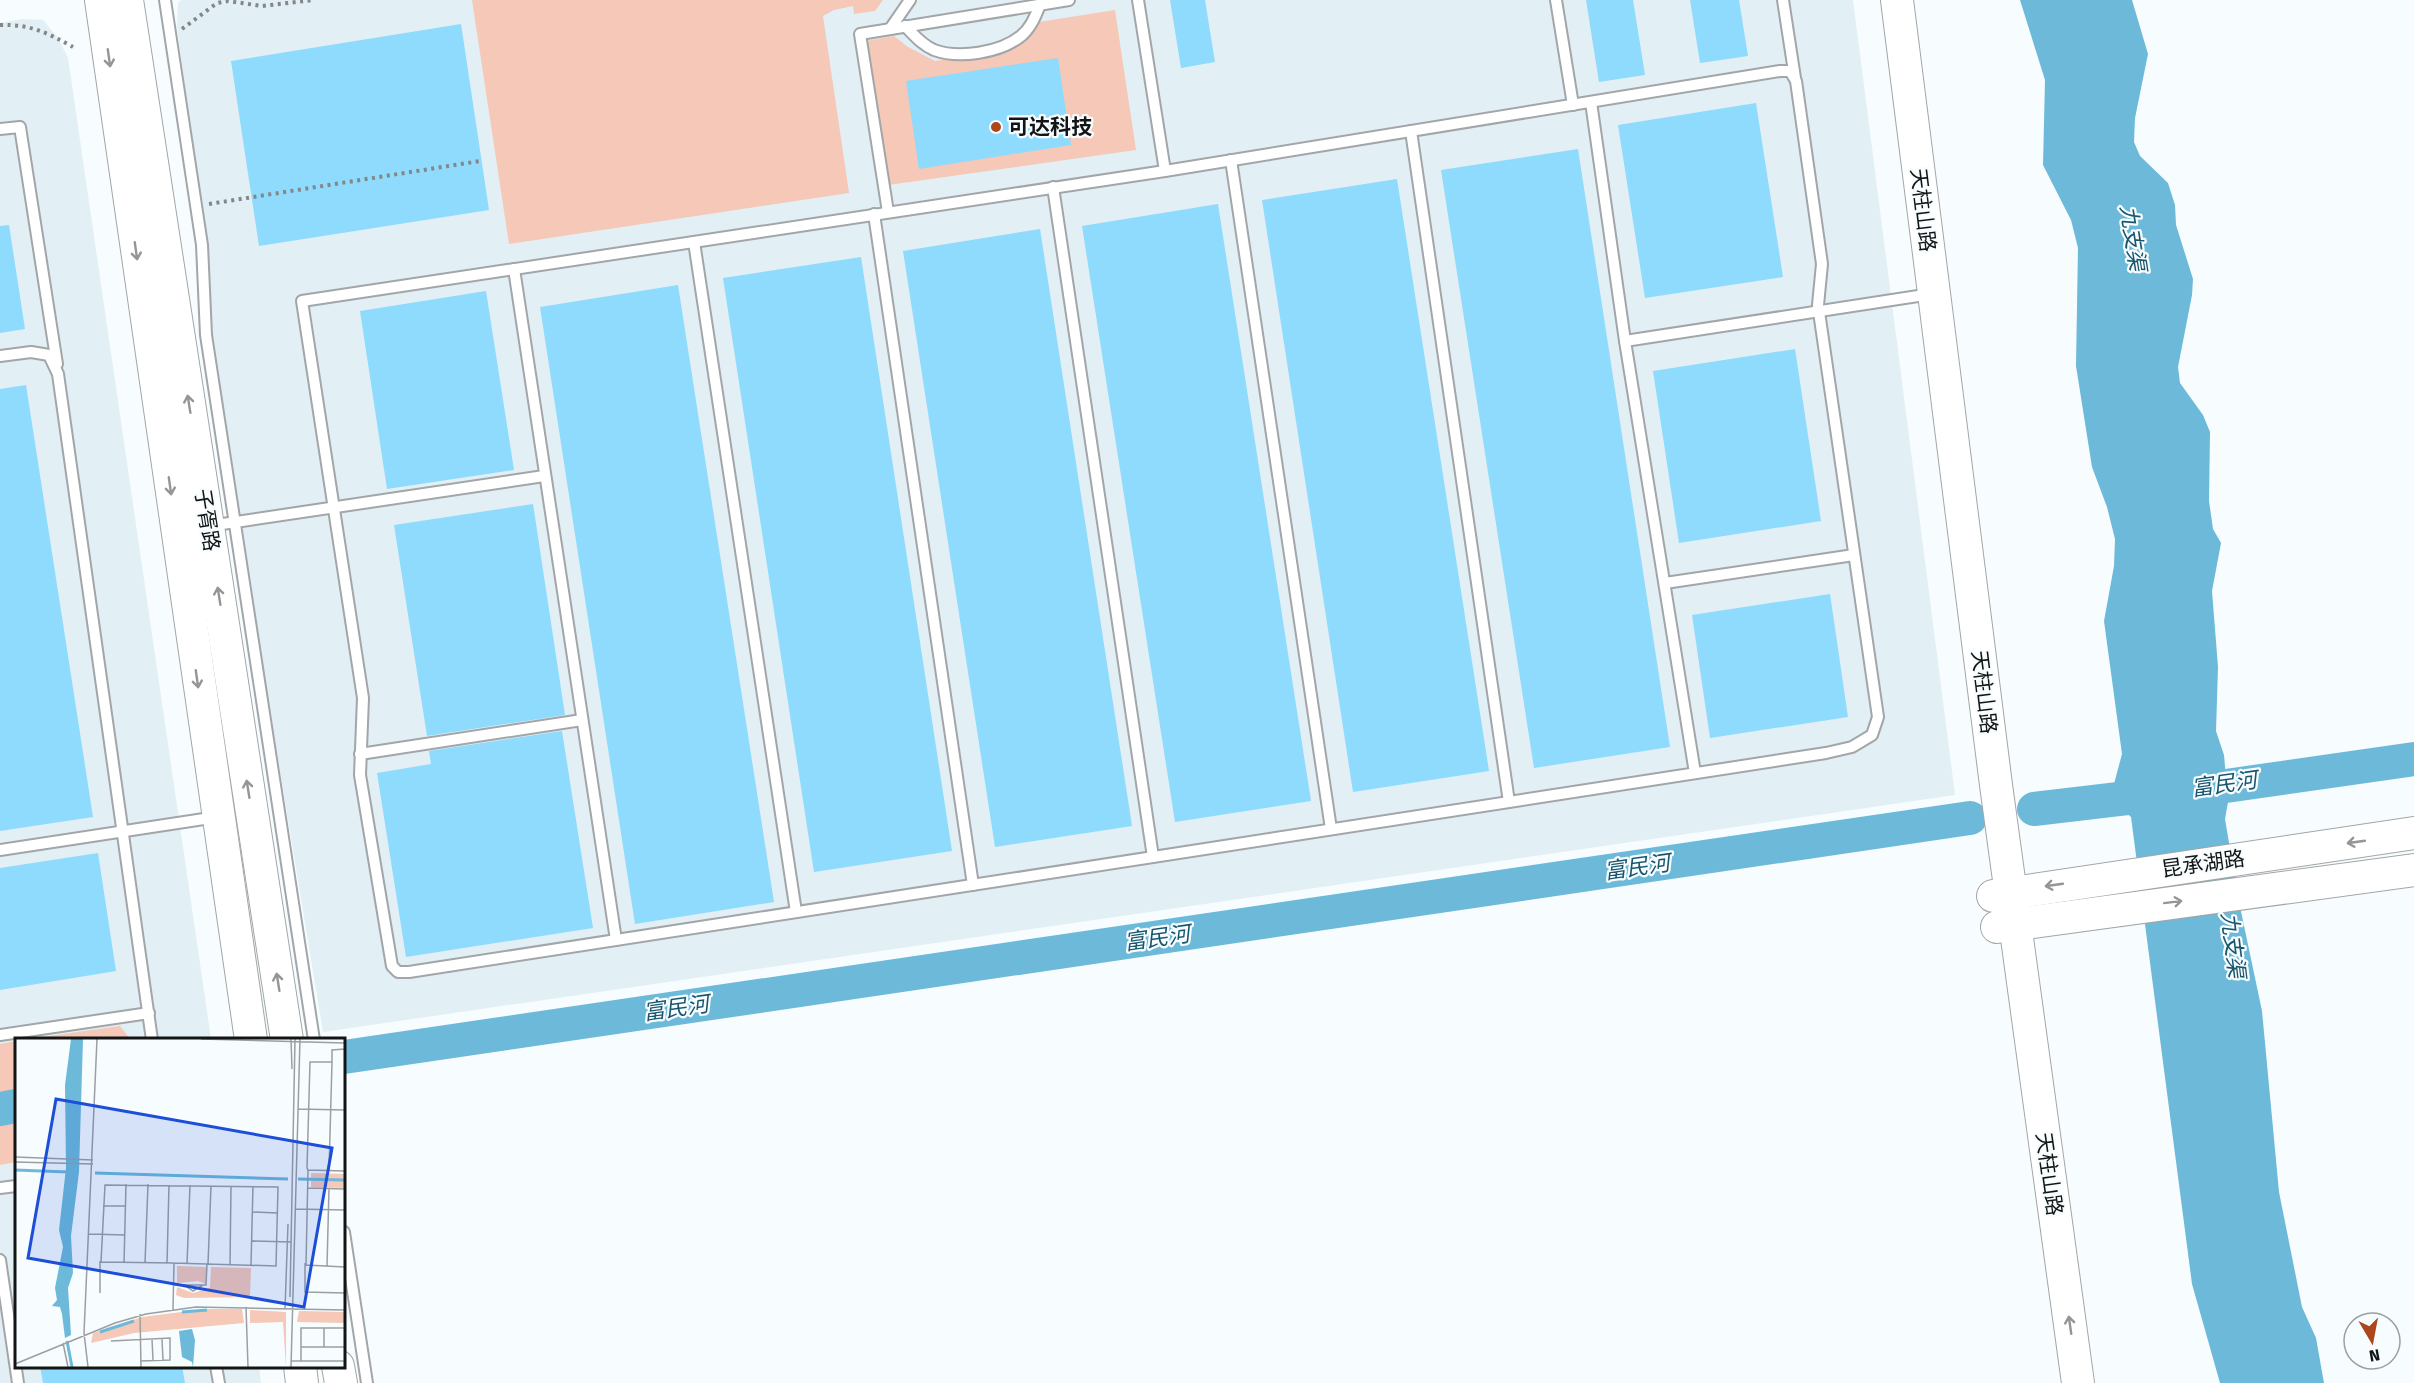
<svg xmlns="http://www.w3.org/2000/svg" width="2414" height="1383" font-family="'Fira Sans','Noto Sans SC',sans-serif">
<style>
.built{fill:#e2eff4}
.green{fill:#f5c8b7}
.water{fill:#6cb9d9}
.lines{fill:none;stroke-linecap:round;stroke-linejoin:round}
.river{stroke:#6cb9d9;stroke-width:34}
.building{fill:#8edbfd}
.lane-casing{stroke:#a2a6a8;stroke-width:14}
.secondary-casing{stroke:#a2a6a8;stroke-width:34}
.path{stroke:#838788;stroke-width:4;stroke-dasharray:3 4.5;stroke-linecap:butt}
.lane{stroke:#fff;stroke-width:10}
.secondary{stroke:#fff;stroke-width:32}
.oneway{stroke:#949596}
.poi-dot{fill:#ac461b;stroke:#f7fcfe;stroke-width:2}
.labels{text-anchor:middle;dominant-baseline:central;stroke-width:4.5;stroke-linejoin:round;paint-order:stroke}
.poi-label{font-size:21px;font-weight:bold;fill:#121415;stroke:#f7fcfe;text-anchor:start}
.street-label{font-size:21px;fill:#121415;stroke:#f7fcfe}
.water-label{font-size:22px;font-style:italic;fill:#19566d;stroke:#f7fcfe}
.inset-river{fill:none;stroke:#6cb9d9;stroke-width:3}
.inset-road{fill:none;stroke:#9b9fa1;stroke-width:1.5}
.view{fill:#1d4ed8;fill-opacity:0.15;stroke:#1d4ed8;stroke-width:3}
.inset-edge{fill:none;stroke:#121415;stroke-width:3}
</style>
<rect width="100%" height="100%" fill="#f7fcfe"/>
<g class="built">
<path d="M181 0H1853L1955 795 323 1032 211 352 204 235 177 26 178 3Z"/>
<path d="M22 19 43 20 58 38 68 58 211 1039 16 1040V1366L259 1367 261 1383H0V23Z"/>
</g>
<g class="green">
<path d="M472 0H883L875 11 854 14 853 6 834 10 823 16 849 193 509 244Z"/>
<path d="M1115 10 1136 150 888 185 866 41 894 36 908 47 935 61 1000 51 1030 33 1039 22Z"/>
<path d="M120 1026 130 1039H28Z"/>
<path d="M16 1041V1162L0 1165V1044Z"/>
</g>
<path class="water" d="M2020 0H2132L2148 54 2135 118 2134 142 2140 156 2168 183 2175 205 2176 225 2193 279 2192 295 2178 367 2180 383 2203 415 2210 432 2209 501 2213 529 2221 543 2212 591 2218 667 2216 731 2224 755 2228 802 2225 819 2239 902 2262 1011 2279 1192 2302 1307 2316 1338 2324 1383H2220L2192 1284 2131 817 2110 799 2122 754 2104 621 2114 566 2115 539 2107 507 2092 467 2076 366 2078 248 2071 220 2043 165 2045 80Z"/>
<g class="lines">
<g class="river">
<path d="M2034 809 2212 788 2414 759"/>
<path d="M344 1057 1970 818"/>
<path d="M0 1109 16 1106"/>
</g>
</g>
<g class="building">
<path d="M1170 0H1205L1215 62 1181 68Z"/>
<path d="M1586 0H1633L1645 75 1599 82Z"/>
<path d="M1690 0H1739L1748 56 1700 63Z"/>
<path d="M461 24 489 210 259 246 231 61Z"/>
<path d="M1058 58 1071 145 919 169 906 81Z"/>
<path d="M1756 103 1783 277 1645 298 1618 125Z"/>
<path d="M1578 149 1670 747 1534 768 1441 170Z"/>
<path d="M1397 179 1489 771 1353 792 1262 200Z"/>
<path d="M1218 204 1311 801 1175 822 1082 226Z"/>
<path d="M9 225 25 329 0 333V226Z"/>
<path d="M1040 229 1132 826 995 847 903 251Z"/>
<path d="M861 257 952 851 814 872 723 278Z"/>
<path d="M678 285 774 902 635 924 540 307Z"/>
<path d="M486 291 514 470 387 489 360 311Z"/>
<path d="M1795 349 1821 521 1679 543 1653 371Z"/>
<path d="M26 385 93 817 0 831V389Z"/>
<path d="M533 504 565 715 427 736 394 525Z"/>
<path d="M1830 594 1848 717 1710 738 1692 615Z"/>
<path d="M562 731 593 928 406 957 377 773 431 764 429 751Z"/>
<path d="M98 853 116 971 0 990V868Z"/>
<path d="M40 1366H182L185 1383H43Z"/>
</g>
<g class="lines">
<g class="lane-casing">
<g id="lane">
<path d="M165 0 202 245 206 335 314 1040"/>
<path d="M1138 0 1165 171"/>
<path d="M1556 0 1573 105"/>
<path d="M1783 0 1795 78"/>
<path d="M905 26C914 35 922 45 934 50 959 59 1000 53 1021 36 1031 28 1036 16 1040 4"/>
<path d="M890 29 910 0"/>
<path d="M1780 71H1790L1796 81 1822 264 1818 305 1878 717 1872 735 1852 747 1826 753 409 972H398L392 966 360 775 363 698 302 301 1165 171Z"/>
<path d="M1591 102 1625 341 1695 773"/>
<path d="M0 129 20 127 57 364"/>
<path d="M1411 131 1509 802"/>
<path d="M1231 160 1331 829"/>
<path d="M1053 187 1153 857"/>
<path d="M888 212 860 34 1069 0"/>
<path d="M874 214 973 885"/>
<path d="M694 242 796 912"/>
<path d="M514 269 616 940"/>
<path d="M1625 341 1931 294"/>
<path d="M0 356 31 352 49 355 58 374 152 1040"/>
<path d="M209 526 544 476"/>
<path d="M1665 583 1854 555"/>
<path d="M360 754 582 720"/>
<path d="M0 850 217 817"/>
<path d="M0 1035 149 1013"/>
<path d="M0 1188 16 1186"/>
<path d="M344 1232 367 1383"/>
<path d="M0 1260 18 1383"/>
<path d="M216 1366 219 1383"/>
</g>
</g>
<g class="secondary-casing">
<g id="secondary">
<path d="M101 0 251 1040"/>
<path d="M127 0 287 1040"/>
<path d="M1897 0 1996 785 2078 1383"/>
<path d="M1993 896 2414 833"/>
<path d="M1997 927 2414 870"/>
<path d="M300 1366 302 1383"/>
<path d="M338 1366 341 1383"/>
</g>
</g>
<g class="path">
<path d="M0 25C30 24 48 33 73 47"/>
<path d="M182 29 217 3 228 1 262 6 313 0"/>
<path d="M209 204 480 161"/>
</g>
<use href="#lane" class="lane"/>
<use href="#secondary" class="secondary"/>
</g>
<defs><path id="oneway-shaft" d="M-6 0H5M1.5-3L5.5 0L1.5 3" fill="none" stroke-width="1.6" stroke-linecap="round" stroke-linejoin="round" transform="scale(1.5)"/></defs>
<g class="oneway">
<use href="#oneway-shaft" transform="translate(109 58) rotate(82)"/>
<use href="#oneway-shaft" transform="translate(136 251) rotate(82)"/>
<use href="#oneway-shaft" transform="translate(189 404) rotate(-99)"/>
<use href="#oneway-shaft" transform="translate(170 486) rotate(82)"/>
<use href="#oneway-shaft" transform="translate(219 596) rotate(-99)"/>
<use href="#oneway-shaft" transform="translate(197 679) rotate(82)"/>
<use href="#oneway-shaft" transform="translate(248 789) rotate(-99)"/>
<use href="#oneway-shaft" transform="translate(2356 842) rotate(172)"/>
<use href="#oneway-shaft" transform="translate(2054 885) rotate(172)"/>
<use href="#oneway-shaft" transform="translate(2173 902) rotate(-7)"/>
<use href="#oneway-shaft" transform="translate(278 982) rotate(-99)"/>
<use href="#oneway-shaft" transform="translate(2070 1325) rotate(-98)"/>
</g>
<circle class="poi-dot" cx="996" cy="127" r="6"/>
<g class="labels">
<g class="poi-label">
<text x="1008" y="127">可达科技</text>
</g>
<g class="street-label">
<text transform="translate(1923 210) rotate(83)">天柱山路</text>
<text transform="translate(207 520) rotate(81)">子胥路</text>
<text transform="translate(1984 692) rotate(83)">天柱山路</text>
<text transform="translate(2203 864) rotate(-8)">昆承湖路</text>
<text transform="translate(2049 1174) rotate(82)">天柱山路</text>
</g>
<g class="water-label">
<text transform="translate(2133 238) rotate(81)">九支渠</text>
<text transform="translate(2224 784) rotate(-8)">富民河</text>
<text transform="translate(1637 867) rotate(-8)">富民河</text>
<text transform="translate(1157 938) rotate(-8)">富民河</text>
<text transform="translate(2233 945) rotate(83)">九支渠</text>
<text transform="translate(676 1008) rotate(-8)">富民河</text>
</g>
</g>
<g transform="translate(15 1038)">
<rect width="330" height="330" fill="#f7fcfe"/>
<path d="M296 135 330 136V150L296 149ZM162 228 191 229V246L183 243 162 245ZM196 229 236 230 235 259 169 260 161 257 162 249 178 255 195 250ZM190 271H227L229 285 119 295 76 305 78 295 127 279ZM235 272 271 274V329L268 284 235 285ZM284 273 330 274V285L282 284Z" fill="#f5c8b7"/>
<path d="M56 1H68L64 134 56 198 58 235 53 250 56 297 50 300 47 276 45 269 37 268 42 262 40 250 48 209 44 192 51 130 50 47ZM177 291 180 302 178 329 177 324 167 319 164 293Z" fill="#6cb9d9"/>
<path class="inset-river" d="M0 132 53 134M80 135 273 141M283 141 330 142M167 274 192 272M85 294 119 283M52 303 57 329"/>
<path class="inset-road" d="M186 1 330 5M276 1 277 31M317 24V12L330 11M283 71 330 72M0 119 78 122M0 124 78 126M293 132 291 227 330 229M314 133 317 24H295L292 130 293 132 330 133M293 150 330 151M88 168H110M281 171 330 172M237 174 263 175M74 196 110 197M236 203 276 204M109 225 111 146M130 225 133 146M152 225 154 147M290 225V254L330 255M172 226 175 147M193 226 196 148M215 227 216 148M236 227 238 148M312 228 314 150M159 247H191L192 226M169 247 178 253 188 247M85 255V223M275 259 280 1M231 269 233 329M270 271 273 186M158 272 159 225 261 228 263 149 90 147 86 224 159 225M125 276 126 329M309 290V309M137 301 138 322M147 301 148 322M96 303 155 300V322L125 323M48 305 53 329M286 309H330M276 323H330M286 323V290H330M0 326 100 285 131 276 181 269 330 272M73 329 69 295 82 1M276 329 285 1"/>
<path class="view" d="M41 61 317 110 289 269 13 220Z"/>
<rect width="330" height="330" class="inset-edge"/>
</g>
<g transform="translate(2372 1341) rotate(170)"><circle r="28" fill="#f7fcfe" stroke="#9b9fa1" stroke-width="1.5"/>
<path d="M0-4.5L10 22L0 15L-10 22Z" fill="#ac461b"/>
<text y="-9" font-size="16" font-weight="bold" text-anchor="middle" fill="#121415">N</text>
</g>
</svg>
